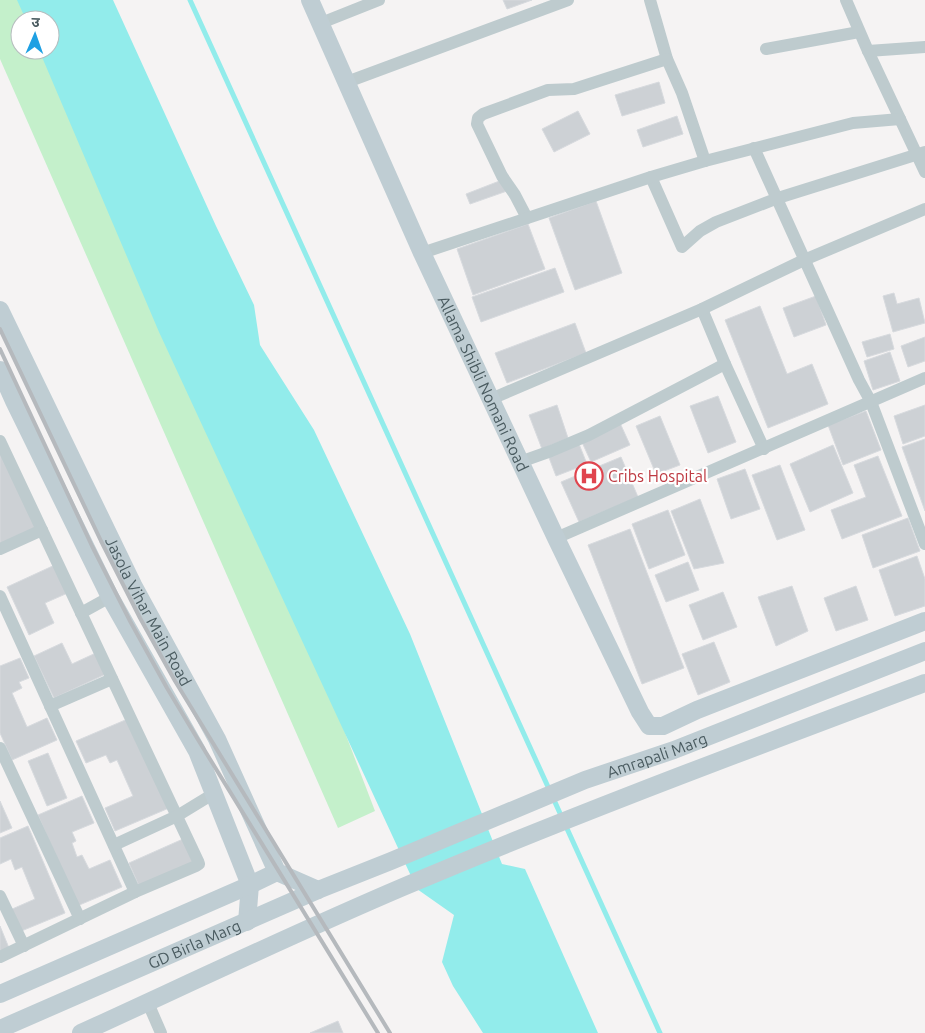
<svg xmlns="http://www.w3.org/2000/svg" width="925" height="1033" font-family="Ubuntu,'Noto Sans Devanagari',sans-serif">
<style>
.green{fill:#c4f0cb}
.water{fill:#92eceb}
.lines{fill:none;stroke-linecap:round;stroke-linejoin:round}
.stream{stroke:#92eceb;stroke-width:5}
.building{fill:#cdd1d5;stroke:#d7dade}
.street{stroke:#becbce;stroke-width:12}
.secondary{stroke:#bfcdd3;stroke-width:18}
.rail{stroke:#b5b9bd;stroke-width:4}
.labels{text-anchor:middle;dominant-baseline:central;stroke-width:4.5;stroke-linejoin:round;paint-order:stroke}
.street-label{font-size:16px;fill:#4a5b60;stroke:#fff}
.health-label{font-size:16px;fill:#be3a42;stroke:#fff;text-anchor:start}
</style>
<rect width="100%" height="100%" fill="#f5f3f3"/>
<path class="green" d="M0 0H20L29 20H20V50H43L208 375 375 811 338 828 0 59Z"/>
<path class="water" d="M17 0H113L216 226 254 305 260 345 314 430 410 634 502 864 525 869 598 1033H483L453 986 442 962 454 915 417 889 159 332 39 50H50V20H26Z"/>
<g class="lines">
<path class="stream" d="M190 0 660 1033"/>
</g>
<g class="building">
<path d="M503 0H532L507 9Z"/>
<path d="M659 82 665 103 622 116 615 95Z"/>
<path d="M578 111 590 134 554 152 542 129Z"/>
<path d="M677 116 683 134 643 147 637 130Z"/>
<path d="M502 180 507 191 470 204 466 194Z"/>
<path d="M596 201 622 273 575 290 549 218Z"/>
<path d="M528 224 545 269 473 295 457 249Z"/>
<path d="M555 268 564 292 481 322 472 297Z"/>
<path d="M894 293 897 304 919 298 925 323 893 332 883 296Z"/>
<path d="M816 296 826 325 794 337 783 308Z"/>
<path d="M760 306 787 374 812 364 828 404 768 428 725 320Z"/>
<path d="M575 323 586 353 507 383 495 353Z"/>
<path d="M890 334 894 349 867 357 862 342Z"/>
<path d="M925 337V361L908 367 901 346Z"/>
<path d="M890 352 900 381 873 390 864 361Z"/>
<path d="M718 396 736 442 708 453 690 406Z"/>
<path d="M557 405 568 438 542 449 529 415Z"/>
<path d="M925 405V436L903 444 894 416Z"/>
<path d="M866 411 881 450 843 465 828 425Z"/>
<path d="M660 416 680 465 656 474 636 426Z"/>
<path d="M620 423 630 445 591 462 581 440Z"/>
<path d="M925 439V511L902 447Z"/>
<path d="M0 444 39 526 0 544Z"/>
<path d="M579 444 587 464 556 476 548 455Z"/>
<path d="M833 445 853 493 810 512 790 464Z"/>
<path d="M878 456 902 516 842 539 831 510 866 497 854 465Z"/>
<path d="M621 457 638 497 579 522 561 482Z"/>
<path d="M780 465 805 530 777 540 752 475Z"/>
<path d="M745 469 760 509 731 519 717 479Z"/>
<path d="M700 499 724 563 694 569 671 511Z"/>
<path d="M668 510 685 555 649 569 632 524Z"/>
<path d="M908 518 920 551 873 568 862 535Z"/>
<path d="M630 529 684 668 642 684 588 545Z"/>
<path d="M917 556 925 579V606L895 616 879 570Z"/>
<path d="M688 562 699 590 666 602 655 575Z"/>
<path d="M57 564 70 592 45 603 54 623 29 635 7 587Z"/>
<path d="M792 586 808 631 776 646 758 597Z"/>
<path d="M856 586 868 620 836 631 824 598Z"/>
<path d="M723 592 737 627 703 640 689 605Z"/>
<path d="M714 642 730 682 698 695 682 654Z"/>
<path d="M62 643 72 664 98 652 108 673 54 698 34 656Z"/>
<path d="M20 658 29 678 19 682 22 688 12 693 27 727 47 718 57 740 12 760 0 733V666Z"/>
<path d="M130 718 169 808 115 831 105 808 133 796 117 760 110 763 106 755 86 763 76 741Z"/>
<path d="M48 753 67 798 47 806 28 761Z"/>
<path d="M82 796 94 823 72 832 76 841 72 843 77 857 82 855 89 869 110 860 122 887 77 906 38 815Z"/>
<path d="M0 801 12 828 0 833Z"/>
<path d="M28 826 65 913 19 932 10 910 35 899 22 867 15 870 11 859 0 864V838Z"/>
<path d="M183 839 193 863 139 886 129 863Z"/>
<path d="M0 926 9 948 0 952Z"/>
<path d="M338 1021 343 1033H310Z"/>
</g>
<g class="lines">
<g class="street">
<path d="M650 0 667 59 682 93 705 161"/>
<path d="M846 0 868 51 925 172"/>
<path d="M321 23 379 0"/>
<path d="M766 49 859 32"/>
<path d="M868 51 925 47"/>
<path d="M347 82 568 0"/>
<path d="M754 148 859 380 871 402 925 544"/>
<path d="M651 177 682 247 700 231 716 222 778 198 925 152"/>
<path d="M527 218 515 195 502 176 477 124 478 118 483 114 548 90 574 89 667 59"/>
<path d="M422 253 651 177 705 161 853 123 900 119"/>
<path d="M702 309 725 364 764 449"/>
<path d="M491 399 702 309 804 260 925 209"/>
<path d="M0 441 198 861 199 864 196 866 135 892 0 957"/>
<path d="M520 462 551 451 589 435 725 364"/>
<path d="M556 538 925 378"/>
<path d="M0 549 42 530"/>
<path d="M0 596 135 892"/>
<path d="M81 613 110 597"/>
<path d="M50 706 112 679"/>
<path d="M0 748 80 919"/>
<path d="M114 845 177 816 213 794"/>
<path d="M0 896 24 946"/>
<path d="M148 1003 161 1033"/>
</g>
<g class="secondary">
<path id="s1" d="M310 0 422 253 556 538 640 712 649 726H663L697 710 925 621"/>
<path id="s2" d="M0 310 133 585 217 739 277 872 318 890"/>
<path d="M0 370 14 401 110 597 197 751 250 885 247 922"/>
<path d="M0 994 250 885 277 872"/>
<path id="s3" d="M0 1029 318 890 391 861 585 780 674 750 925 651"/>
<path d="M81 1033C188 984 295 933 403 887 575 814 750 749 925 683"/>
</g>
<g class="rail">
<path d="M0 329 101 541 140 618 175 681 390 1033"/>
<path d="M0 349 92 546 130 621 167 688 197 738 378 1033"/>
</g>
</g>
<defs>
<g id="hospital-ring" transform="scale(1.4375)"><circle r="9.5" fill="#fff" stroke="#e0444e" stroke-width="1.5"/><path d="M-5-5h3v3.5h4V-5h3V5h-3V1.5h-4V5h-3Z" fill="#e0444e"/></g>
</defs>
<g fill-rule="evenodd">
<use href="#hospital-ring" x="589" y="476"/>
</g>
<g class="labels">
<g class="street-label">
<text stroke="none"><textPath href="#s1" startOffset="421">Allama Shibli Nomani Road</textPath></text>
<text stroke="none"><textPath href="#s2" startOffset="336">Jasola Vihar Main Road</textPath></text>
<text stroke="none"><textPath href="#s3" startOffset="712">Amrapali Marg</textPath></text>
<text stroke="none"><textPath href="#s3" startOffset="212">GD Birla Marg</textPath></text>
</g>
<g class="health-label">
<text x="608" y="476">Cribs Hospital</text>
</g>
</g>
<g transform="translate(35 35) rotate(2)"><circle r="24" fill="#ffffff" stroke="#b7bdbf"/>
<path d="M0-4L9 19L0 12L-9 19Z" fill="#1ea0e3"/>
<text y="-8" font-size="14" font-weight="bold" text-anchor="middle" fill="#4a5b60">उ</text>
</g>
</svg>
